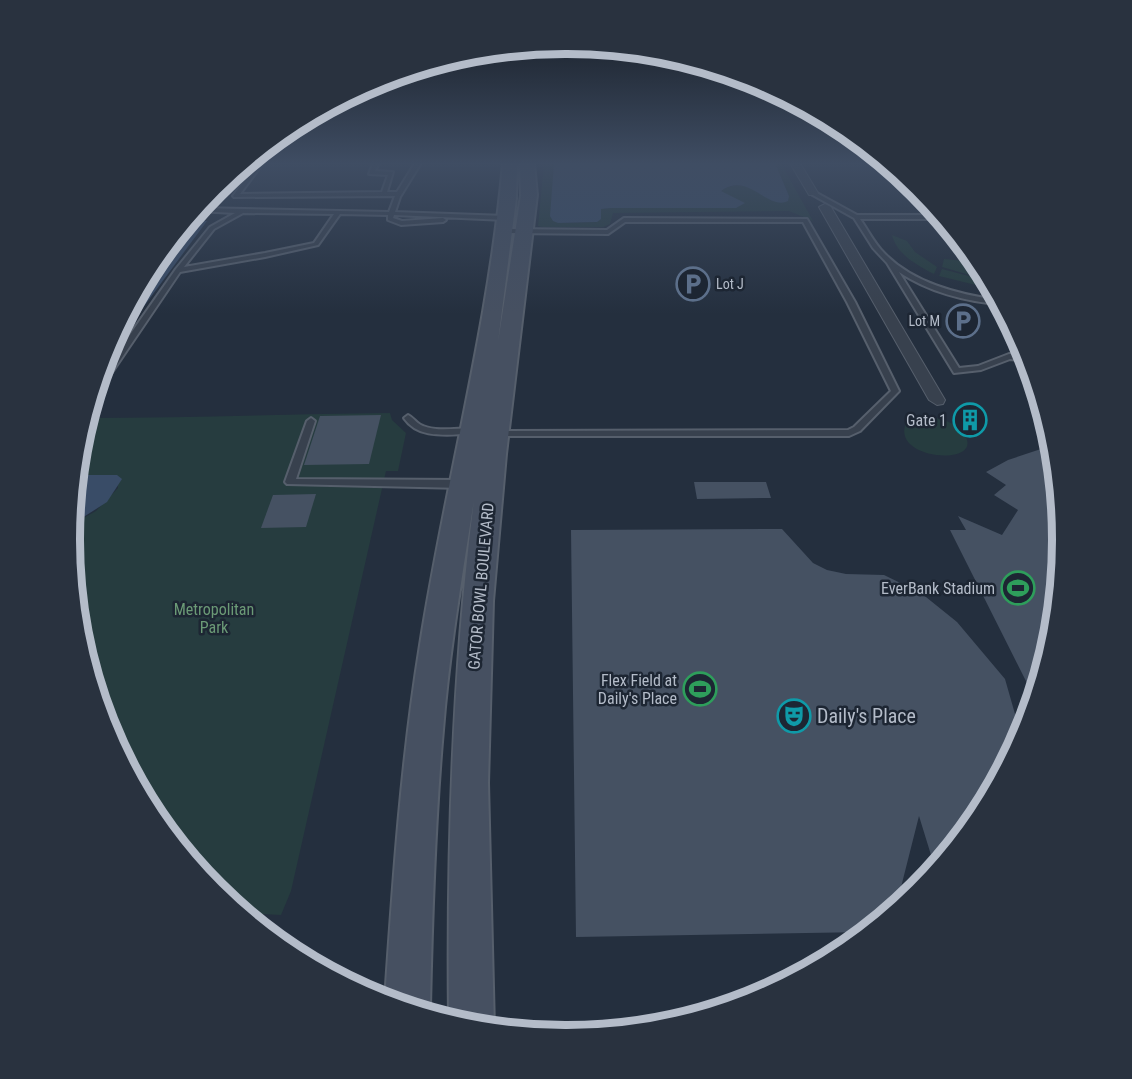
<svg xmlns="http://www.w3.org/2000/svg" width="1132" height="1079" font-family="'Roboto Condensed',sans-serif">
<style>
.green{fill:#263c3f}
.water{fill:#394c67}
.building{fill:#455162}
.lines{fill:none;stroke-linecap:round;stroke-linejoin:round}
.lane-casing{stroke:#565f6c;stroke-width:4}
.street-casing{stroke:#565f6c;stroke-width:2}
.secondary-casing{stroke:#565f6c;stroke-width:4}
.lane{fill:#38414e;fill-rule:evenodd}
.street{fill:#38414e;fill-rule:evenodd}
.secondary{fill:#465061;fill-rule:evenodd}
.labels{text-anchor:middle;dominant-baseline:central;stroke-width:5;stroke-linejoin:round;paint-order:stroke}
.far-poi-label{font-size:14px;fill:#b4bcc9;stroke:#1d2633;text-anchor:start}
.poi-label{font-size:16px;fill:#b4bcc9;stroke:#1d2633;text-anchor:end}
.street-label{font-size:16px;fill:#b4bcc9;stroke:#1d2633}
.park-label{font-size:16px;fill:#6b9a76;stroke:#1d2633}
.near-poi-label{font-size:20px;fill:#b4bcc9;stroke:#1d2633;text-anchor:start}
.rim{fill:none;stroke:#b4bcc9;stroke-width:8}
</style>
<rect width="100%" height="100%" fill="#242f3e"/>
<g class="green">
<path d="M544 163H554L558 223 597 222 601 209 611 208H736L728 196 721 191C739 179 757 189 772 201L789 196 775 163H781L813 221 789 211 613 213 610 224 603 227H543L538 226Z"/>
<path d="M892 235 907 241 915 252 937 267 934 274C917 265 897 255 892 235Z"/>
<path d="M944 259 976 262 987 280 942 267Z"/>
<path d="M942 269 988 281 992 289 939 276Z"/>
<path d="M390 413 392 420 406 433 398 471H386L291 891 281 915 243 913 215 890 153 815 108 729 79 636 70 539 71 525 96 511 118 488 116 475H76L80 442 87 418C188 418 289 414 390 413Z"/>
<path d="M926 416C940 418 955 422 964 434 987 467 890 461 906 423L910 419Z"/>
</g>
<g class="water">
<path d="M554 163H775L789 196 788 201C767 211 749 171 721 191L745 203 736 208H611L601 209V219L597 222 558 223 553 221 550 216Z"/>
<path d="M188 221H207L105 359 154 264Z"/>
<path d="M76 475H117L122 479 107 502 71 525Z"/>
</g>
<g class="building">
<path d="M381 415 369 464 304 465 320 416Z"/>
<path d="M1053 445 1062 540 1052 637 1034 697 950 530H966L958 516 1002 535 1018 510 994 495 1006 485 986 472 1008 460Z"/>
<path d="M694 482H766L771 498 697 499Z"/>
<path d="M316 494 306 527 261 528 273 495Z"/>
<path d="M782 529 813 563 827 570 846 574 884 575 921 593 957 622 1005 679 1021 735 978 815 935 868 919 816 896 907 866 932 576 937 571 530Z"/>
</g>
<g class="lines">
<g class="lane-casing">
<g id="lane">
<path d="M247 163H251L222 192H218V190Z"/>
<path d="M257 163H263L240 194 382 192 388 175 369 174 373 163H379L375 171 393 172 387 192H397L415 163H421L400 197 395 212 506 216 509 218 506 220 394 215 393 218 402 221 443 218 446 220 443 222 401 225 388 220V215L340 214 318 245 265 257 180 272 98 393 94 394 99 379 176 269 210 227 235 213 197 211 199 208 389 212 395 196 234 197 233 196ZM243 213 334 214 314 243 265 253 184 267 214 229Z"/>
<path d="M811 192H815L857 215H938L941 219H860C868 230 874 243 884 253 913 283 957 294 997 300L1000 304C966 302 927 291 899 272L959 368 978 366 1009 354 1026 356 1028 361 1010 359 981 370 954 373 887 263 873 248 854 218 811 194Z"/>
<path d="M624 218 807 219 855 302 899 391 860 431 849 436H491L489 434 494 431 848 430 854 427 891 391 847 302 803 222H625L608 234 504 233 501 231 504 229 607 230Z"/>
<path d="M408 415C414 418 417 424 423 426 438 432 457 428 472 428L477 431 472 434C448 434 419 440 404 418Z"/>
<path d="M311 418 315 421 296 479 463 480 468 484 463 488 287 484 285 482 307 421Z"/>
</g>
</g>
<g class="street-casing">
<g id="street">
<path d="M790 163H800L818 193 817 195H809Z"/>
<path d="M825 204 831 207 945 400 943 404 937 405 929 400 819 207Z"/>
</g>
</g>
<g class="secondary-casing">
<path id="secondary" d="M503 163H517L516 199 498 342 521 195 520 163H534L537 195 506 454 493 601 488 783 494 1028 469 1026 449 1020C447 846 452 673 474 500 462 577 449 653 443 730 435 822 432 915 430 1007L427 1013 385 1000C393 881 401 762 420 645 445 484 489 325 503 163Z"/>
</g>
<use href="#lane" class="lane"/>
<use href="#street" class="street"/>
<use href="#secondary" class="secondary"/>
</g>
<linearGradient id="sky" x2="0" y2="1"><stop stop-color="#141a22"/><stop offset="0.52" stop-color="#3f4d63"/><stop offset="1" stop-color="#3f4d63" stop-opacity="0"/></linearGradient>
<rect width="1132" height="314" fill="url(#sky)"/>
<defs>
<g id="parking-ring" transform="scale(1.725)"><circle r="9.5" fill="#1d2633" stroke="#5c6f8a" stroke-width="1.5"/><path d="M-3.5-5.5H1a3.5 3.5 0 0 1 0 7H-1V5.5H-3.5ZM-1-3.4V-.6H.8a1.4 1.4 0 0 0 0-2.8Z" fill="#5c6f8a"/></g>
<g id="building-ring" transform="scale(1.725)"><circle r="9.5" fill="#1d2633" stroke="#0f9aa8" stroke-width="1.5"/><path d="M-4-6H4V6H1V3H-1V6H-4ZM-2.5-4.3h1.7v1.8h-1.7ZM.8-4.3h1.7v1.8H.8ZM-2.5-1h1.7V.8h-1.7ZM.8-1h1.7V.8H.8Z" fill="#0f9aa8"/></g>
<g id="stadium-ring" transform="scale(1.725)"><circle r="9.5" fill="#1d2633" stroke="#2e9e5b" stroke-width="1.5"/><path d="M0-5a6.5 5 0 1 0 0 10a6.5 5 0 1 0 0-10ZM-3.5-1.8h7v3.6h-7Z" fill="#2e9e5b"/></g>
<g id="theatre-ring" transform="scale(1.725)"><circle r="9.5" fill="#1d2633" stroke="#0f9aa8" stroke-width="1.5"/><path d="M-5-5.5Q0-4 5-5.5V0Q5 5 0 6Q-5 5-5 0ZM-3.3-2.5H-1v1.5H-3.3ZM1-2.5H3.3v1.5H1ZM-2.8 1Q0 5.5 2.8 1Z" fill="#0f9aa8"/></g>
</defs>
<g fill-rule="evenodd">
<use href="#parking-ring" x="693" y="284"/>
<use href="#parking-ring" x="963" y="321"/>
<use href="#building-ring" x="970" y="420"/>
<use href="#stadium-ring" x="1018" y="588"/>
<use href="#stadium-ring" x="700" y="689"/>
<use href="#theatre-ring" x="794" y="716"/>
</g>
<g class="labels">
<g class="far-poi-label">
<text x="716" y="284">Lot J</text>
<text x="940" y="321" text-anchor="end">Lot M</text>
</g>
<g class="poi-label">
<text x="947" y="420">Gate 1</text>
<text x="995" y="588">EverBank Stadium</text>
<text x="677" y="680">Flex Field at<tspan x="677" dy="18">Daily's Place</tspan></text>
</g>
<g class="street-label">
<text transform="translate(481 586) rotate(-85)">GATOR BOWL BOULEVARD</text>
</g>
<g class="park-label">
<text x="214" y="609">Metropolitan<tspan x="214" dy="18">Park</tspan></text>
</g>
<g class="near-poi-label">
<text x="817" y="716">Daily's Place</text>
</g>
</g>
<path d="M0 0H1132V1079H0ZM565 54H567A485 485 0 0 1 1052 539V540A485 485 0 0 1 567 1025H565A485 485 0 0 1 80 540V539A485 485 0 0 1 565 54Z" fill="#29323f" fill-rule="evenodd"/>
<path class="rim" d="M565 54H567A485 485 0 0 1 1052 539V540A485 485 0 0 1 567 1025H565A485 485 0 0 1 80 540V539A485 485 0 0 1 565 54Z"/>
</svg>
